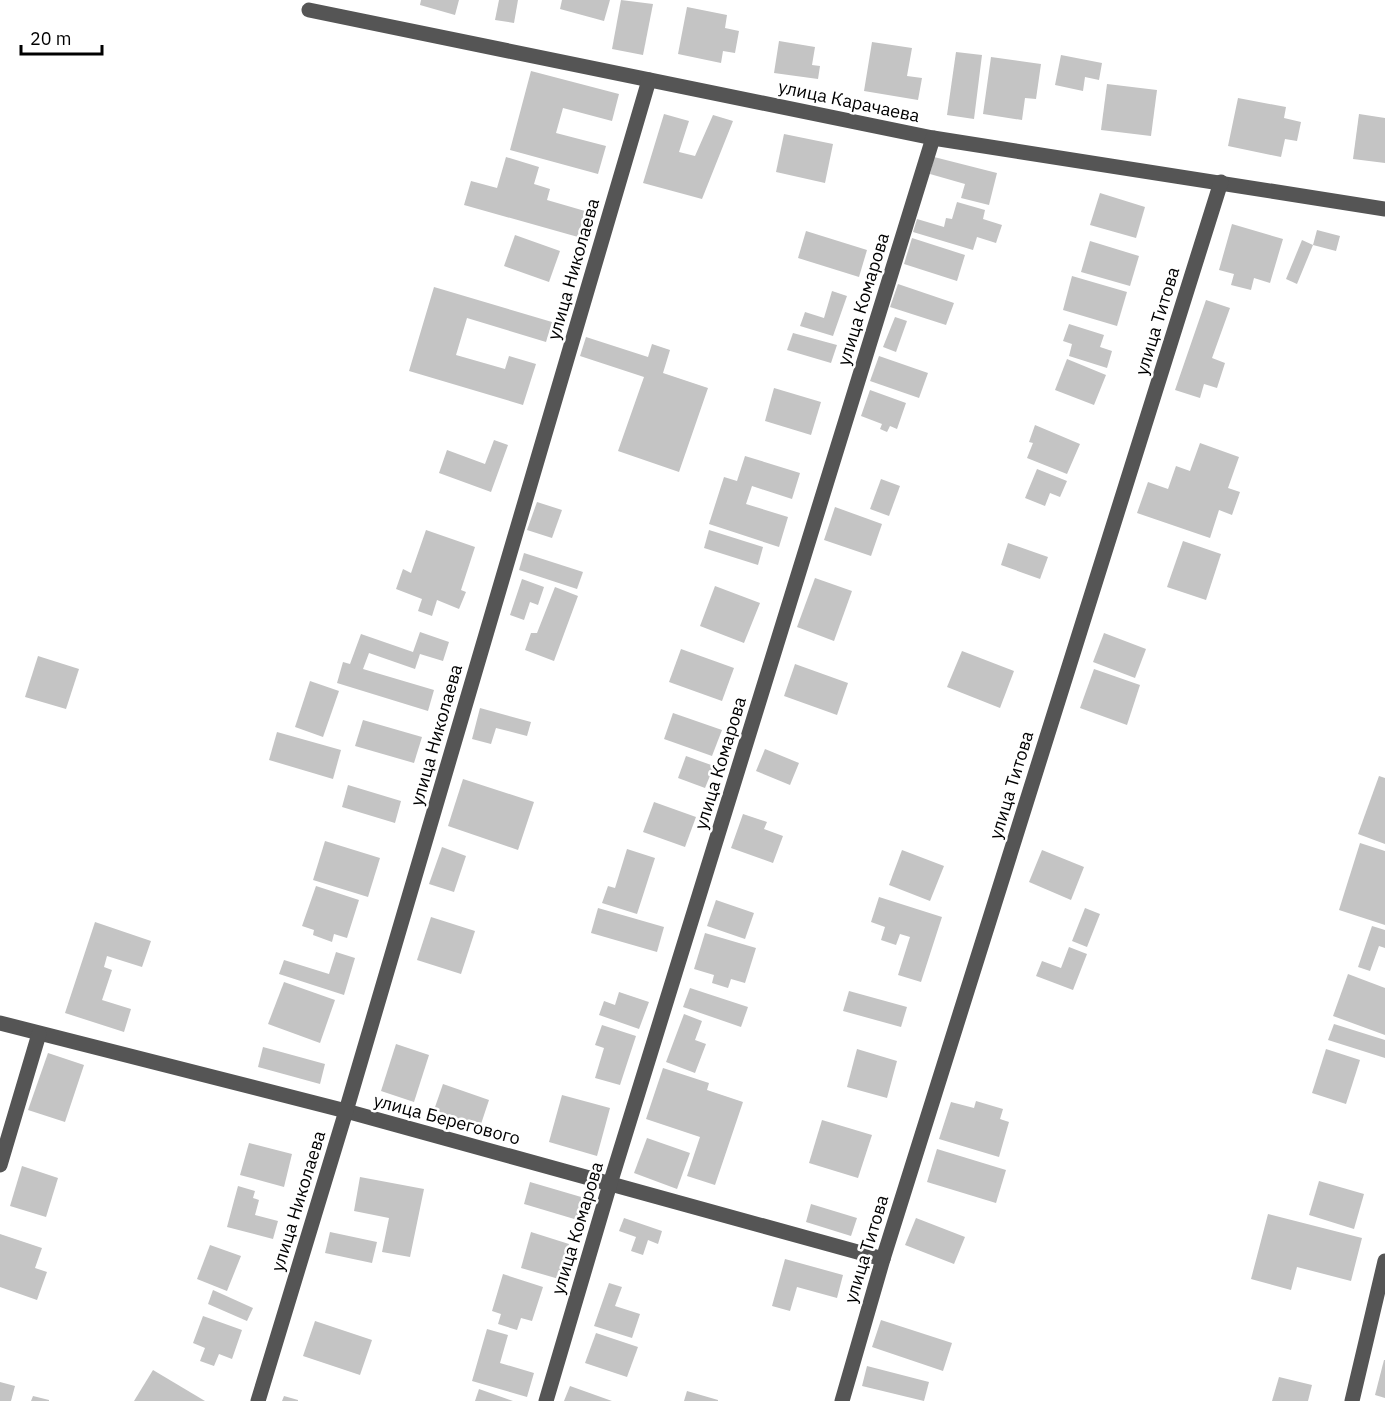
<svg xmlns="http://www.w3.org/2000/svg" width="1385" height="1401" font-family="'IBM Plex Sans',sans-serif">
<style>
.building{fill:#c4c4c4}
.lines{fill:none;stroke-linecap:round;stroke-linejoin:round}
.minor{stroke:#555;stroke-width:15}
.labels{text-anchor:middle;dominant-baseline:central;stroke-width:5;stroke-linejoin:round;paint-order:stroke}
.street-label{font-size:18px;fill:#000;stroke:#fff}
</style>
<rect width="100%" height="100%" fill="#fff"/>
<g class="building">
<path d="M421 0H459L455 15 420 5Z"/>
<path d="M499 0H518L514 23 495 20Z"/>
<path d="M562 0H610L604 21 560 9Z"/>
<path d="M621 0 653 4 643 55 612 49Z"/>
<path d="M687 7 727 15 725 28 739 31 735 53 723 51 721 63 678 54Z"/>
<path d="M779 41 815 47 812 65 820 66 818 79 774 73Z"/>
<path d="M872 42 912 48 907 76 922 78 918 100 864 91Z"/>
<path d="M956 52 982 55 974 119 947 115Z"/>
<path d="M1061 55 1102 63 1099 80 1085 77 1083 91 1055 85Z"/>
<path d="M991 57 1041 64 1036 99 1025 98 1022 120 983 114Z"/>
<path d="M531 71 619 94 612 121 563 108 556 133 606 146 598 174 510 150Z"/>
<path d="M1107 84 1157 90 1151 136 1101 130Z"/>
<path d="M1238 98 1286 107 1284 118 1301 122 1297 141 1285 139 1281 157 1228 146Z"/>
<path d="M664 114 689 121 679 152 695 156 713 115 733 121 702 199 643 183Z"/>
<path d="M1359 114 1385 118V163L1353 159Z"/>
<path d="M784 134 833 144 825 183 776 172Z"/>
<path d="M506 157 539 167 534 184 550 189 547 200 585 211 578 237 464 205 471 181 497 188Z"/>
<path d="M934 157 997 173 989 205 961 198 965 184 930 174Z"/>
<path d="M1100 193 1145 207 1136 238 1090 225Z"/>
<path d="M957 202 985 210 983 219 1002 225 996 243 977 237 973 250 913 232 917 219 944 227 946 218 952 219Z"/>
<path d="M1232 224 1283 239 1270 283 1254 278 1251 290 1231 285 1234 274 1219 270Z"/>
<path d="M1317 230 1340 236 1336 251 1313 245Z"/>
<path d="M806 231 867 250 859 277 798 258Z"/>
<path d="M515 235 560 251 549 282 504 266Z"/>
<path d="M912 238 965 255 957 281 904 264Z"/>
<path d="M1302 240 1313 245 1297 284 1286 279Z"/>
<path d="M1090 241 1139 256 1130 286 1081 272Z"/>
<path d="M1072 276 1127 292 1117 326 1063 310Z"/>
<path d="M898 284 954 303 946 325 890 307Z"/>
<path d="M434 287 552 322 546 342 467 318 456 355 505 369 509 356 536 364 523 405 409 371Z"/>
<path d="M832 291 847 296 833 336 800 326 805 312 824 318Z"/>
<path d="M1206 300 1230 308 1212 358 1225 363 1217 388 1204 384 1200 398 1175 390Z"/>
<path d="M895 317 907 321 896 352 883 347Z"/>
<path d="M1069 324 1104 335 1100 347 1112 351 1107 368 1069 356 1072 344 1063 341Z"/>
<path d="M793 333 837 345 831 363 787 350Z"/>
<path d="M586 337 648 357 652 344 670 350 663 373 708 388 679 472 618 451 644 377 580 356Z"/>
<path d="M879 356 928 373 919 398 870 381Z"/>
<path d="M1067 359 1106 375 1094 405 1055 390Z"/>
<path d="M774 388 821 402 811 435 765 421Z"/>
<path d="M870 390 906 403 897 429 890 426 887 432 880 429 882 424 861 416Z"/>
<path d="M1035 425 1080 444 1067 474 1027 458 1033 443 1029 442Z"/>
<path d="M494 440 508 445 491 492 439 473 447 450 485 464Z"/>
<path d="M1200 443 1239 457 1228 488 1240 492 1232 515 1219 510 1210 538 1137 513 1148 482 1168 489 1176 466 1190 471Z"/>
<path d="M745 456 800 473 792 499 752 486 746 504 788 517 779 547 709 524 724 477 737 481Z"/>
<path d="M1037 469 1067 481 1060 497 1050 493 1045 506 1025 498Z"/>
<path d="M881 479 900 486 889 516 870 509Z"/>
<path d="M537 502 562 510 552 538 527 530Z"/>
<path d="M835 507 882 524 871 556 824 540Z"/>
<path d="M426 530 475 547 461 590 466 592 459 609 437 600 432 616 418 611 422 599 396 589 403 569 411 573Z"/>
<path d="M709 530 763 547 758 565 704 548Z"/>
<path d="M1183 541 1221 554 1206 600 1167 587Z"/>
<path d="M1008 543 1048 557 1040 579 1001 565Z"/>
<path d="M524 553 583 572 577 589 519 570Z"/>
<path d="M815 578 852 591 834 641 797 627Z"/>
<path d="M522 579 544 587 538 605 530 602 524 620 510 615Z"/>
<path d="M715 586 760 603 744 643 700 626Z"/>
<path d="M555 587 578 596 554 661 525 650 531 633H537Z"/>
<path d="M420 632 449 642 443 661 420 654 415 669 369 653 363 669 434 690 428 711 337 683 343 662 350 664 361 634 413 652Z"/>
<path d="M1104 633 1146 649 1135 678 1093 662Z"/>
<path d="M681 649 734 668 722 701 669 682Z"/>
<path d="M962 651 1014 671 1000 708 947 687Z"/>
<path d="M38 656 79 669 66 709 25 697Z"/>
<path d="M795 664 848 683 837 715 784 696Z"/>
<path d="M1094 669 1140 685 1127 725 1080 708Z"/>
<path d="M310 681 339 691 323 737 295 727Z"/>
<path d="M480 708 531 722 527 736 496 728 491 744 472 739Z"/>
<path d="M673 713 722 730 712 756 664 739Z"/>
<path d="M363 720 422 737 414 763 355 746Z"/>
<path d="M277 732 341 750 333 779 269 760Z"/>
<path d="M765 749 799 763 790 785 756 771Z"/>
<path d="M686 756 714 766 705 788 678 778Z"/>
<path d="M1379 776 1385 778V844L1358 834Z"/>
<path d="M463 779 534 802 518 850 448 826Z"/>
<path d="M348 785 401 801 395 823 342 807Z"/>
<path d="M654 802 696 817 685 847 643 832Z"/>
<path d="M743 814 767 822 764 829 783 836 773 863 731 848Z"/>
<path d="M325 841 380 858 368 897 313 880Z"/>
<path d="M1360 843 1385 851V925L1339 910Z"/>
<path d="M442 847 466 856 454 892 429 884Z"/>
<path d="M627 849 655 858 637 914 602 903 608 886 615 888Z"/>
<path d="M902 850 944 866 930 901 889 885Z"/>
<path d="M1042 850 1084 867 1071 900 1029 882Z"/>
<path d="M316 886 359 900 347 938 334 934 332 942 313 935 314 930 302 926Z"/>
<path d="M879 897 942 917 921 982 898 975 910 937 900 934 896 945 881 940 885 927 871 922Z"/>
<path d="M716 900 754 913 745 939 707 926Z"/>
<path d="M598 908 664 927 657 952 591 933Z"/>
<path d="M1085 908 1100 914 1087 947 1072 941Z"/>
<path d="M431 917 475 931 461 974 417 960Z"/>
<path d="M95 922 151 941 142 967 107 956 104 967 112 970 102 1000 131 1009 124 1032 65 1013Z"/>
<path d="M1372 926 1385 930V948L1379 946 1370 971 1358 967Z"/>
<path d="M705 933 756 948 745 983 731 979 728 988 712 983 714 975 694 969Z"/>
<path d="M1069 947 1087 954 1073 990 1036 976 1042 961 1061 968Z"/>
<path d="M336 952 355 958 344 995 279 974 284 960 329 974Z"/>
<path d="M1348 974 1385 988V1035L1333 1016Z"/>
<path d="M284 982 335 1000 320 1043 268 1024Z"/>
<path d="M690 988 748 1007 741 1027 683 1007Z"/>
<path d="M849 991 907 1007 901 1027 843 1011Z"/>
<path d="M619 992 649 1002 639 1029 599 1015 604 1001 615 1005Z"/>
<path d="M684 1014 702 1021 695 1040 706 1044 695 1073 666 1062Z"/>
<path d="M1334 1024 1385 1040V1058L1328 1040Z"/>
<path d="M602 1025 636 1036 620 1085 595 1078 604 1048 595 1045Z"/>
<path d="M396 1044 429 1055 414 1102 381 1091Z"/>
<path d="M263 1047 325 1064 320 1084 258 1067Z"/>
<path d="M857 1049 897 1061 887 1098 847 1087Z"/>
<path d="M1326 1049 1360 1060 1346 1104 1312 1093Z"/>
<path d="M48 1053 84 1065 65 1122 28 1110Z"/>
<path d="M663 1068 709 1083 707 1090 743 1102 715 1185 687 1176 700 1137 646 1119Z"/>
<path d="M443 1084 489 1100 480 1127 434 1110Z"/>
<path d="M562 1095 610 1108 597 1156 549 1142Z"/>
<path d="M976 1101 1003 1109 1000 1119 1009 1122 999 1157 939 1139 951 1102 974 1108Z"/>
<path d="M822 1120 872 1135 858 1178 809 1163Z"/>
<path d="M647 1138 690 1153 677 1189 634 1173Z"/>
<path d="M249 1143 292 1154 284 1187 240 1175Z"/>
<path d="M937 1149 1006 1170 996 1203 927 1182Z"/>
<path d="M22 1166 58 1178 46 1217 10 1206Z"/>
<path d="M360 1177 424 1189 410 1257 382 1252 389 1218 354 1211Z"/>
<path d="M1319 1181 1364 1194 1354 1229 1309 1215Z"/>
<path d="M530 1182 588 1199 581 1221 524 1204Z"/>
<path d="M238 1186 255 1191 253 1198 259 1200 255 1215 278 1221 273 1239 227 1227Z"/>
<path d="M811 1204 857 1218 851 1236 806 1222Z"/>
<path d="M1268 1214 1362 1238 1351 1281 1297 1267 1291 1290 1251 1279Z"/>
<path d="M624 1218 662 1231 658 1244 648 1240 643 1255 631 1251 636 1237 619 1231Z"/>
<path d="M916 1218 965 1237 954 1264 905 1245Z"/>
<path d="M330 1232 377 1242 372 1263 325 1253Z"/>
<path d="M531 1232 569 1244 559 1279 521 1268Z"/>
<path d="M0 1234 42 1248 35 1268 47 1272 37 1300 0 1287Z"/>
<path d="M210 1245 241 1256 227 1291 197 1279Z"/>
<path d="M785 1259 843 1275 837 1298 797 1287 790 1311 772 1306Z"/>
<path d="M503 1274 543 1287 532 1321 521 1318 517 1330 498 1324 501 1314 492 1311Z"/>
<path d="M609 1283 622 1287 615 1306 640 1314 632 1338 594 1326Z"/>
<path d="M213 1290 253 1308 247 1321 208 1304Z"/>
<path d="M203 1316 242 1330 232 1359 219 1354 214 1366 200 1361 205 1348 193 1343Z"/>
<path d="M881 1320 952 1343 943 1371 872 1347Z"/>
<path d="M315 1321 372 1340 360 1375 303 1356Z"/>
<path d="M487 1329 508 1335 500 1363 534 1373 527 1397 472 1381Z"/>
<path d="M596 1333 638 1347 627 1377 585 1363Z"/>
<path d="M1384 1360H1385V1398L1375 1395Z"/>
<path d="M867 1366 929 1382 924 1401 862 1386Z"/>
<path d="M153 1370 205 1401H134Z"/>
<path d="M1279 1377 1312 1385 1308 1401H1272Z"/>
<path d="M0 1382 15 1386 11 1401H0Z"/>
<path d="M570 1386 612 1401H564Z"/>
<path d="M479 1389 513 1401H475Z"/>
<path d="M687 1391 718 1400V1401H684Z"/>
<path d="M33 1396 49 1400V1401H31Z"/>
<path d="M284 1396 298 1400V1401H282Z"/>
</g>
<g class="lines">
<g class="minor">
<path d="M309 10 933 138 1385 209"/>
<path d="M0 1023 346 1111 883 1259"/>
<path d="M0 1165 39 1034"/>
<path d="M258 1401 346 1111 649 80"/>
<path d="M546 1401 610 1184 933 138"/>
<path d="M842 1401 883 1259 1221 182"/>
<path d="M1352 1401 1385 1261"/>
</g>
</g>
<g class="labels">
<g class="street-label">
<text transform="translate(849 101) rotate(12)">улица Карачаева</text>
<text transform="translate(573 269) rotate(-74)">улица Николаева</text>
<text transform="translate(863 299) rotate(-73)">улица Комарова</text>
<text transform="translate(1157 321) rotate(-73)">улица Титова</text>
<text transform="translate(436 735) rotate(-74)">улица Николаева</text>
<text transform="translate(720 763) rotate(-73)">улица Комарова</text>
<text transform="translate(1011 785) rotate(-73)">улица Титова</text>
<text transform="translate(447 1119) rotate(15)">улица Берегового</text>
<text transform="translate(298 1201) rotate(-73)">улица Николаева</text>
<text transform="translate(577 1228) rotate(-73)">улица Комарова</text>
<text transform="translate(866 1249) rotate(-73)">улица Титова</text>
</g>
</g>
<path d="M21 45v9h81v-9" fill="none" stroke="#000000" stroke-width="3"/>
<text x="30" y="45" font-size="18" fill="#000000" stroke="#ffffff" stroke-width="4.5" paint-order="stroke">20 m</text>
</svg>
